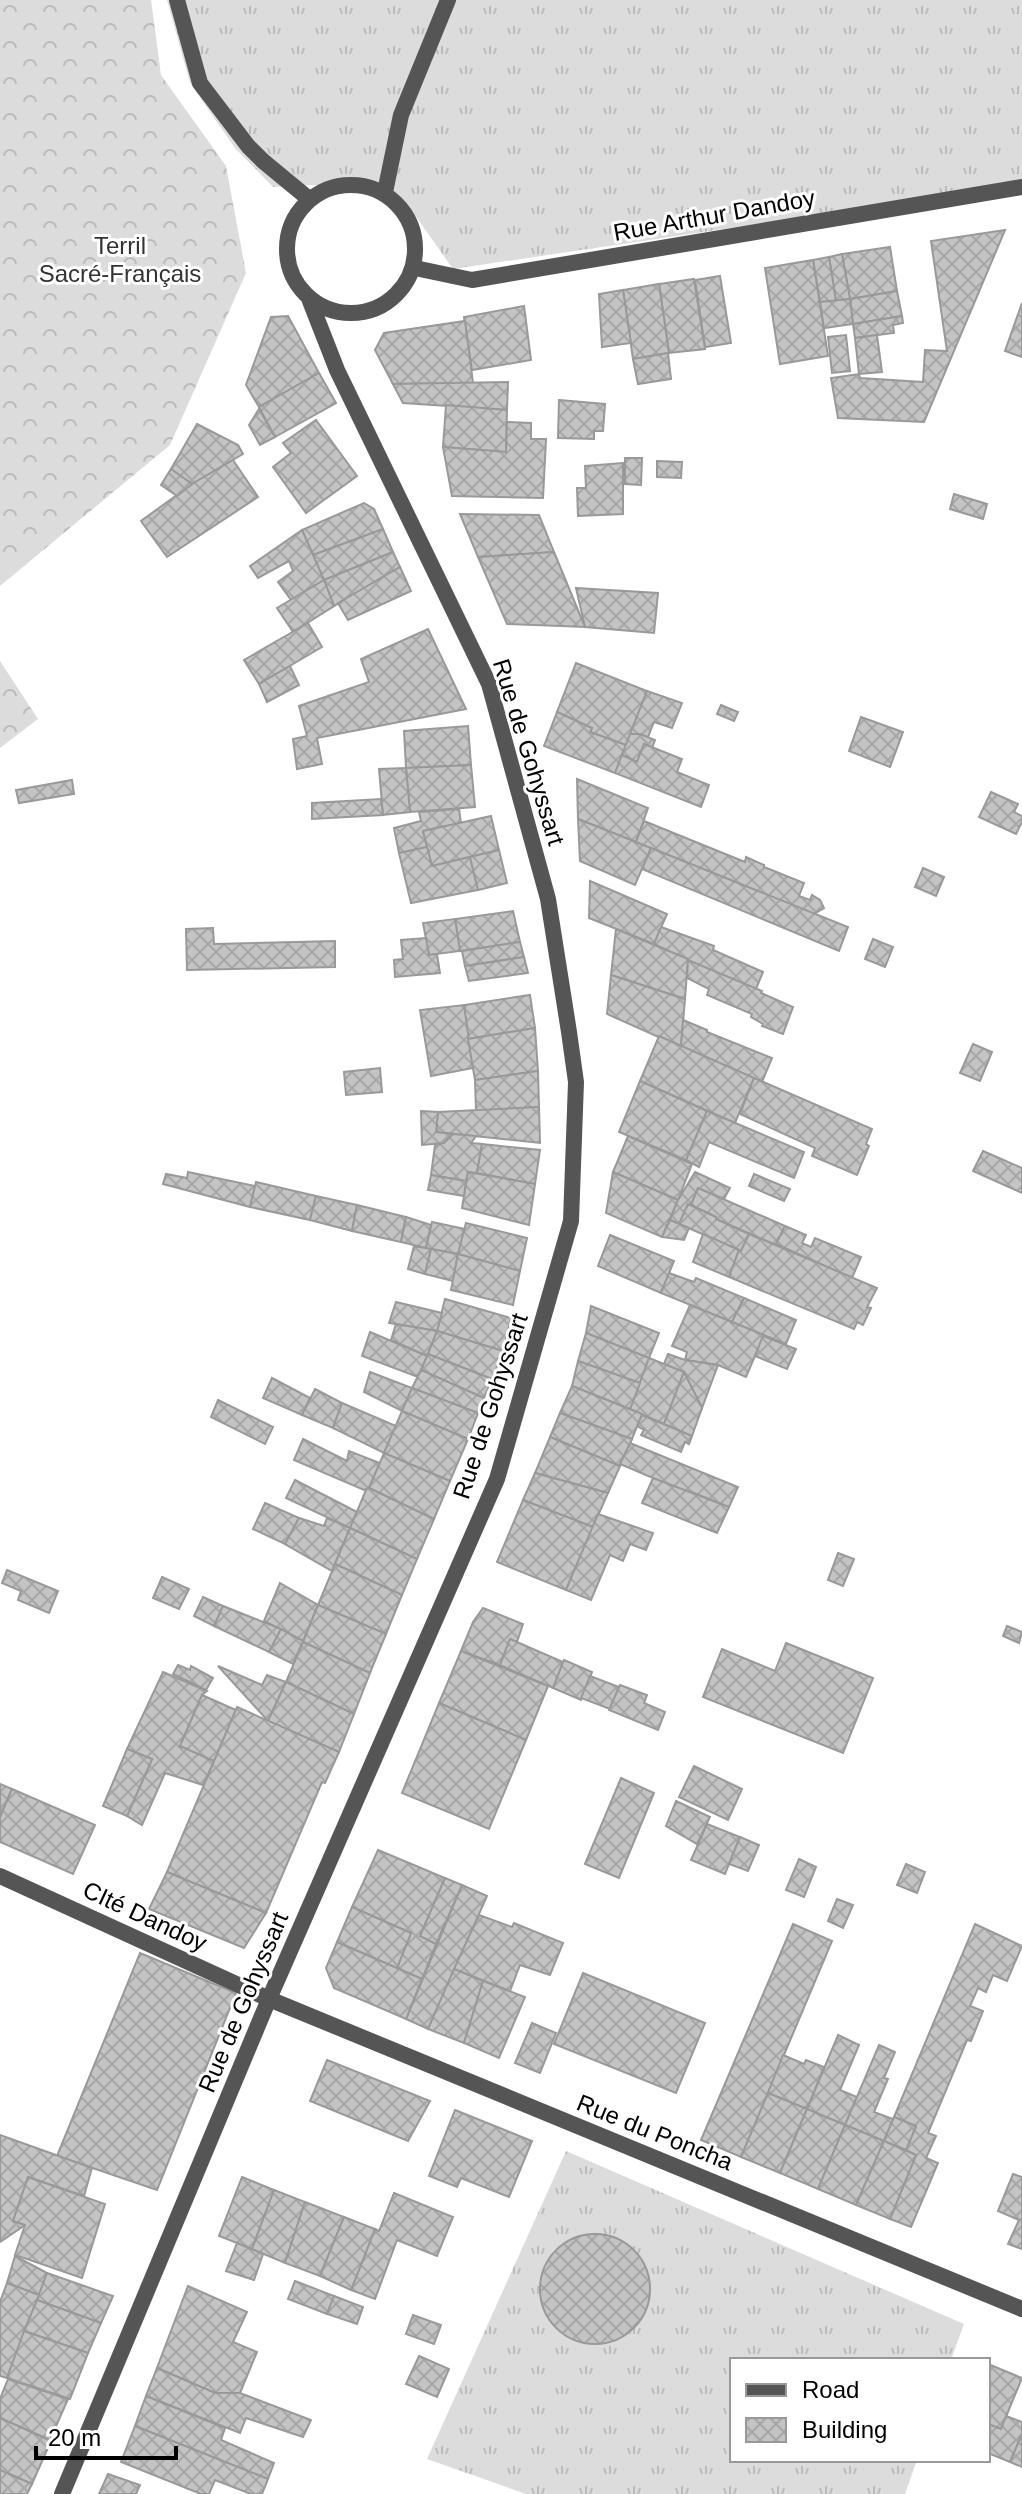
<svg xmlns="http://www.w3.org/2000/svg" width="1022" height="2494" font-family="Helvetica,sans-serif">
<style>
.grass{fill:url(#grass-tufts)}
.forest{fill:url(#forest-crowns)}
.building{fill:url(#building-cross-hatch);stroke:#999;stroke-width:2}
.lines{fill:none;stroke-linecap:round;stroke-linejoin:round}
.minor{stroke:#555;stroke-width:16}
.labels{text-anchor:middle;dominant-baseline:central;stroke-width:6;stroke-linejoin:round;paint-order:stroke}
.street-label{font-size:24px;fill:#000;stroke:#fff}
.park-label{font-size:24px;fill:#333;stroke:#fff}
</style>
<defs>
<pattern id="grass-tufts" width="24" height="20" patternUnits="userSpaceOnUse" patternTransform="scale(2)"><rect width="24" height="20" fill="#dcdcdc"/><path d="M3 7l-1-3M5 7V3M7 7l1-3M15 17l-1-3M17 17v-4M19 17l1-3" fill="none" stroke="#bbb"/></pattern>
<pattern id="forest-crowns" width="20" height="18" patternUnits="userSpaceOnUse" patternTransform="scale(2)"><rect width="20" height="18" fill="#dcdcdc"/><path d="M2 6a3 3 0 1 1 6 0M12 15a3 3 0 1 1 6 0" fill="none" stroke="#bbb"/></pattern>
<pattern id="building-cross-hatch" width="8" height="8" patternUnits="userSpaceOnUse" patternTransform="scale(2)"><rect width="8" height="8" fill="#c4c4c4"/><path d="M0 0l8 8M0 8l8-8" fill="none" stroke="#a7a7a7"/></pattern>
</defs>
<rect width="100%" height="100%" fill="#fff"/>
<g class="grass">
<path d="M167 0H1022V185L453 269 410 208 385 182 273 187 235 148 190 83Z"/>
<path d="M566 2151 964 2324 951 2360H732V2460H917L905 2494H526L427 2459Z"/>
</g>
<g class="forest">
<path d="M0 0H151L161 75 226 166 246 273 170 445 0 586Z"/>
<path d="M0 661 38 719 0 748Z"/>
</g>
<g class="building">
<path d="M1005 230 924 422 838 418 831 378 859 374 860 378 923 382 925 350 947 351 931 241Z"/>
<path d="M890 247 897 291 850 299 842 254Z"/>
<path d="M842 254 850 299 836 301 829 257Z"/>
<path d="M829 257 836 301 820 302 813 260Z"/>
<path d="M813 260 828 356 780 364 765 268Z"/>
<path d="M720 276 731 343 705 347 695 280Z"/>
<path d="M694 279 705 349 669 353 659 284Z"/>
<path d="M659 284 669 353 633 359 623 290Z"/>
<path d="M623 290 631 343 602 347 599 294Z"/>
<path d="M897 291 902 316 853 324 850 299Z"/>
<path d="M850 299 853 324 824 328 820 302Z"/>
<path d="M1022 303V357L1005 351Z"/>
<path d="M524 306 531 360 472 370 464 317Z"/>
<path d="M288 316 319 373 259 407 246 385 271 317Z"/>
<path d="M902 316 903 323 893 325 894 333 855 338 853 324Z"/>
<path d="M465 321 473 383 393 384 375 350 384 333Z"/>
<path d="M846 335 850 371 832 373 828 337Z"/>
<path d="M877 335 882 372 859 374 855 338Z"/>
<path d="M668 353 671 379 638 384 633 359Z"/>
<path d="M319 373 336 403 275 437 259 407Z"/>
<path d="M508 382 507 410 403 403 393 384Z"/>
<path d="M559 400 605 404 603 431H594V439L558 438Z"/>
<path d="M446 405 507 410 506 452 443 447Z"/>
<path d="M259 409 275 437 260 445 249 425Z"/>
<path d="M316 420 357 476 306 513 273 467 291 453 283 443Z"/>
<path d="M507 422 531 423V439H546L543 498 452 496 443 447 506 452Z"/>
<path d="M197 424 238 445 243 454 192 484 171 469Z"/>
<path d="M625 458H642L641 485 625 484Z"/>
<path d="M233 460 258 497 167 557 141 521 192 484Z"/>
<path d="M657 461 682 462 681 478 657 477Z"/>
<path d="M623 463V514L578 516 577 488H586L585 466Z"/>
<path d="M171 469 192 484 177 496 161 485Z"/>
<path d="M954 494 987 504 983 519 950 509Z"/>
<path d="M364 503 374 509 383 529 313 555 302 530Z"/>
<path d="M460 514 539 515 554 552 478 557Z"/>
<path d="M383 529 393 552 324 580 313 555Z"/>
<path d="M302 530 324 580 291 600 278 582 293 571 289 561 258 578 250 566Z"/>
<path d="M393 552 400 567 334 606 324 580Z"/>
<path d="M554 552 585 627 507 624 478 557Z"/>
<path d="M400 567 411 591 348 620 338 603Z"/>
<path d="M324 580 334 606 293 632 277 608Z"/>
<path d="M576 588 658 593 654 633 585 627Z"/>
<path d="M308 623 322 647 259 684 244 660Z"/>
<path d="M428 629 466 709 317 738 322 764 297 769 293 739 307 736 299 706 369 682 361 659Z"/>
<path d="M576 663 647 691 626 745 590 732 592 728 557 712Z"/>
<path d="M290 666 299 685 267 702 259 684Z"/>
<path d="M647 691 682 703 672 728 654 722 648 737 630 734Z"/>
<path d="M721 705 738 712 734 721 717 714Z"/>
<path d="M557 712 592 728 590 732 626 745 615 773 544 746Z"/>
<path d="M861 717 903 732 890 767 849 751Z"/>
<path d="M468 726 471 765 406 768 404 731Z"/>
<path d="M630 734H640L655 740 652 748 644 744 637 762 622 755Z"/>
<path d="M644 744 682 759 677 772 709 785 701 807 615 773 622 755 637 762Z"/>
<path d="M471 765 475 807 410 812 406 768Z"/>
<path d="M406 768 410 812 383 815 379 769Z"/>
<path d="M577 779 648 808 636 842 578 819Z"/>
<path d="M72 780 74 794 19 803 16 790Z"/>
<path d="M991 792 1018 804 1014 812 1022 816V822L1016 834 979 817Z"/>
<path d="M381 799 383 815 312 819V803Z"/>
<path d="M459 809 461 823 423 831 427 847 399 853 394 828 421 821 419 812Z"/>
<path d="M491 816 499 850 432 866 423 831Z"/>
<path d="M578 819 651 848 635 885 580 861Z"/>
<path d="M644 821 745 862 746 857 764 865V867L804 883 799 896 810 900 812 895 820 900 824 908 814 914 636 842Z"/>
<path d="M427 847 432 866 470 857 478 890 411 903 399 853Z"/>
<path d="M651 848 848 927 839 951 642 869Z"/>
<path d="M499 850 507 883 478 890 470 857Z"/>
<path d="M923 868 944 877 936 896 915 887Z"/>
<path d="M590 881 667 914 654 944 589 918Z"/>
<path d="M513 911 520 942 460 951 455 919Z"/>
<path d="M455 919 460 951 429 955 423 923Z"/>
<path d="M661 927 714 946 713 950 763 972 756 989 704 968 654 944Z"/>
<path d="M213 928 214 944 335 941V967L187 970 186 929Z"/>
<path d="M616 929 688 959 685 999 611 975Z"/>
<path d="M426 938 429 955 437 954 440 973 395 977 394 960 403 959 401 940Z"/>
<path d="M873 939 893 947 885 967 865 959Z"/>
<path d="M520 942 524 957 465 966 462 951Z"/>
<path d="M524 957 528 973 469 981 465 966Z"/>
<path d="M688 960 762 991 761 993 793 1007 783 1034 762 1026 763 1024 751 1017 752 1014 707 995 709 989 687 978Z"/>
<path d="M611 975 685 999 681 1047 607 1014Z"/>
<path d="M530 995 535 1028 468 1039 464 1005Z"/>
<path d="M464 1005 473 1068 431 1076 420 1010Z"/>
<path d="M683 1020 707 1030V1032L772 1058 762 1082 681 1047Z"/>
<path d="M535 1028 538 1071 475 1080 468 1039Z"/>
<path d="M659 1036 754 1078 735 1123 640 1081Z"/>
<path d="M973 1044 992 1052 980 1081 960 1073Z"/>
<path d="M380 1068 382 1092 346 1095 344 1072Z"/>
<path d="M538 1071 539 1107 476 1111 475 1080Z"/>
<path d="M754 1078 872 1129 866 1144 869 1146 857 1175 812 1156 815 1148 740 1114Z"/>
<path d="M640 1081 707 1111 686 1160 619 1132Z"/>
<path d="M539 1107 540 1143 436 1132 438 1112Z"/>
<path d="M421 1111 438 1112 436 1132 453 1134 444 1143 422 1145Z"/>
<path d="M707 1111 804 1152 794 1178 709 1142 699 1167 686 1160Z"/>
<path d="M453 1134 476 1136 471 1143 482 1144 477 1173 468 1172 466 1181 431 1175 435 1145 444 1143Z"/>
<path d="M628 1136 692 1164 678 1200 613 1172Z"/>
<path d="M482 1144 540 1150 535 1184 477 1173Z"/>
<path d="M983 1151 1022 1168V1193L973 1171Z"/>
<path d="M188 1172 255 1186 250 1207 163 1184 166 1174 187 1178Z"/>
<path d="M468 1172 535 1184 529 1225 462 1208Z"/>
<path d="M613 1172 678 1200 662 1237 606 1213Z"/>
<path d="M695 1172 730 1188 724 1199 698 1188 691 1205 688 1204 679 1224 670 1220 678 1200Z"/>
<path d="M754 1174 790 1189 784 1201 749 1186Z"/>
<path d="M431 1175 466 1181 464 1196 428 1190Z"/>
<path d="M256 1182 316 1196 310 1220 250 1207Z"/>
<path d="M698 1188 785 1226 776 1245 716 1219V1217L691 1205Z"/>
<path d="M316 1196 357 1205 352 1231 310 1220Z"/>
<path d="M688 1204 716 1217V1219L749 1234 741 1251 679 1224Z"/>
<path d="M357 1205 406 1217 401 1242 352 1231Z"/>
<path d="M406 1217 431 1225 426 1248 401 1242Z"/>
<path d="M670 1220 689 1228 684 1240 662 1237Z"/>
<path d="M432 1222 465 1229 458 1254 426 1248Z"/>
<path d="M466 1223 527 1238 520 1271 458 1254Z"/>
<path d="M785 1226 806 1235 802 1243 811 1247 815 1238 861 1257 852 1278 776 1244Z"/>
<path d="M703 1234 739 1250 729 1277 693 1262Z"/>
<path d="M749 1234 877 1288 867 1307 871 1308 863 1325 857 1322 854 1329 729 1277 739 1250 741 1251Z"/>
<path d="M610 1235 674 1261 661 1293 598 1266Z"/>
<path d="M414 1246 431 1249 425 1274 408 1269Z"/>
<path d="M431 1249 458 1254 453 1281 425 1274Z"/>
<path d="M458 1254 520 1271 513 1305 451 1290Z"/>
<path d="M669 1273 694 1282 696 1278 744 1298 732 1322 661 1293Z"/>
<path d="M744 1298 796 1320 786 1344 732 1322Z"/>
<path d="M445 1299 511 1318 503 1351 437 1331Z"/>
<path d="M396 1302 442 1313 437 1331 389 1323Z"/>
<path d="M690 1305 764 1335 746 1377 718 1365 685 1360 687 1352 672 1346Z"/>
<path d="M591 1306 659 1333 649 1358 586 1333Z"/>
<path d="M396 1324 437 1331 427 1356 391 1340Z"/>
<path d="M437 1331 503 1351 492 1379 428 1354Z"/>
<path d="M370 1332 427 1356 418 1377 362 1356Z"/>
<path d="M586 1333 649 1358 640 1383 578 1361Z"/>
<path d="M763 1336 796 1349 787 1369 755 1356Z"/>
<path d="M428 1354 492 1379 484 1398 421 1370Z"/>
<path d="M668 1354 685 1360 718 1365 702 1408 684 1372 664 1364Z"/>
<path d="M649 1358 684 1372 664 1424 630 1409Z"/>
<path d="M578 1361 640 1383 630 1409 572 1386Z"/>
<path d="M421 1370 484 1398 478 1413 412 1388Z"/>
<path d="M370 1372 412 1388 402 1411 364 1392Z"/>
<path d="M684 1372 702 1408 692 1436 664 1424Z"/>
<path d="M272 1378 310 1398 302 1415 263 1398Z"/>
<path d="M572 1386 642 1414 632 1439 560 1413Z"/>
<path d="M412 1388 478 1413 468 1439 402 1411Z"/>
<path d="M315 1389 342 1403 333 1428 302 1415Z"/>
<path d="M218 1400 273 1427 265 1444 211 1417Z"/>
<path d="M342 1403 396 1426 384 1453 333 1428Z"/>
<path d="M402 1411 468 1439 450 1481 384 1453Z"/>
<path d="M560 1413 632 1439 620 1466 550 1437Z"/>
<path d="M642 1415 692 1436 689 1444 685 1442 681 1452 641 1435 644 1430 637 1426Z"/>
<path d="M550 1437 620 1466 608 1493 535 1473Z"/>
<path d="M303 1439 347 1461 349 1451 380 1463 369 1488 364 1490 294 1460Z"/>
<path d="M630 1443 738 1487 729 1507 689 1491 688 1493 620 1464Z"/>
<path d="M384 1453 450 1481 434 1519 369 1488Z"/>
<path d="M535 1473 608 1493 593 1527 523 1500Z"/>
<path d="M653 1478 729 1507 717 1533 642 1503Z"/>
<path d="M295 1480 357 1512 350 1528 286 1498Z"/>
<path d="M369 1488 434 1519 417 1559 350 1528 366 1490Z"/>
<path d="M523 1500 593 1527 566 1590 497 1562Z"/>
<path d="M265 1503 299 1518 285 1544 253 1529Z"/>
<path d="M598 1514 653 1533 646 1550 630 1544 623 1561 610 1555 591 1600 566 1590Z"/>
<path d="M299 1518 324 1526 327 1518 350 1528 332 1571 285 1544Z"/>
<path d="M350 1528 417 1559 402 1595 335 1564Z"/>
<path d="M838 1553 854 1559 843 1586 828 1580Z"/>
<path d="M335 1564 402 1595 386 1634 318 1605Z"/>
<path d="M7 1570 58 1591 49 1613 18 1600 21 1591 2 1583Z"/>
<path d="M162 1577 189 1589 179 1609 153 1598Z"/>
<path d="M280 1583 318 1605 303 1641 264 1621Z"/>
<path d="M203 1597 223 1606 214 1626 194 1616Z"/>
<path d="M318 1605 386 1634 370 1673 303 1642Z"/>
<path d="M223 1606 281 1629 269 1652 214 1626Z"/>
<path d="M483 1608 523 1624 517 1642 510 1639 500 1665 461 1651 473 1622Z"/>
<path d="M1007 1626 1022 1632 1019 1643 1003 1636Z"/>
<path d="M281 1629 303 1641 293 1664 269 1652Z"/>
<path d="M510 1639 563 1662 553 1688 500 1665Z"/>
<path d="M303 1642 370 1673 354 1714 286 1682Z"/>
<path d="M786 1643 873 1678 843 1753 703 1697 722 1649 775 1671Z"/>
<path d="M461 1651 548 1686 526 1740 439 1703Z"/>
<path d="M564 1660 592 1672 581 1700 553 1688Z"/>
<path d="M178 1665 190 1670 191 1666 213 1678 206 1690 173 1674Z"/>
<path d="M218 1666 262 1685 267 1675 286 1682 268 1721Z"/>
<path d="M163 1672 207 1691 202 1695 180 1746 214 1761 203 1785 165 1773 142 1825 127 1816 152 1759 127 1749Z"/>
<path d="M590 1676 619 1687 610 1709 581 1698Z"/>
<path d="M286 1682 354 1714 339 1752 268 1721Z"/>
<path d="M620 1685 647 1695 644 1703 665 1712 658 1730 609 1710Z"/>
<path d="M202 1695 236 1710 214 1761 180 1746Z"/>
<path d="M439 1703 526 1740 489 1829 402 1793Z"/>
<path d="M237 1707 339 1752 325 1783 322 1782 266 1913 167 1872Z"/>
<path d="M127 1749 152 1759 127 1816 103 1806Z"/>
<path d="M694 1766 742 1789 728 1820 679 1797Z"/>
<path d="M621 1778 654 1793 619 1878 585 1864Z"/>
<path d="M0 1784 12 1789 0 1817Z"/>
<path d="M12 1789 95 1825 73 1874 0 1842V1817Z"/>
<path d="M676 1801 710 1817 697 1844 666 1826Z"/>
<path d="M707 1824 740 1837 725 1874 691 1860Z"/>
<path d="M740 1837 759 1845 748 1871 729 1864Z"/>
<path d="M378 1850 445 1878 420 1936 436 1944 422 1979 397 1968 411 1933 352 1907Z"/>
<path d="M799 1859 816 1867 804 1897 786 1890Z"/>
<path d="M906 1864 925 1872 917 1893 897 1885Z"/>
<path d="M167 1872 266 1913 244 1948 149 1909Z"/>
<path d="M445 1878 462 1885 436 1944 420 1936Z"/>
<path d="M462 1885 487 1896 428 2029 406 2019Z"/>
<path d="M837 1899 853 1905 843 1928 828 1921Z"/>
<path d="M352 1907 411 1933 397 1968 337 1942Z"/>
<path d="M479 1915 512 1927 514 1923 563 1943 550 1975 520 1965 510 1991 454 1969Z"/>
<path d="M793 1924 832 1941 741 2157 701 2140Z"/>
<path d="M975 1924 1022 1946 1007 1981 993 1975 986 1992 978 1988 970 2006 983 2011 971 2041 967 2040 928 2133 936 2136 926 2158 938 2163 911 2227 890 2219 916 2155 906 2150 916 2126 894 2117Z"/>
<path d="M337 1942 422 1979 406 2019 334 1988 326 1968Z"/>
<path d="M140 1953 236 1993 157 2190 57 2156Z"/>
<path d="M454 1969 483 1981 464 2043 428 2029Z"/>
<path d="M583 1973 705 2023 676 2093 554 2044Z"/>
<path d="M483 1981 525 1997 499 2058 464 2043Z"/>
<path d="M532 2023 556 2033 540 2073 515 2063Z"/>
<path d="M838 2035 859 2045 840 2090 857 2097 845 2125 807 2109Z"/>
<path d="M879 2045 895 2052 884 2078 888 2079 874 2112 893 2119 884 2141 845 2125Z"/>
<path d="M783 2055 804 2064 806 2060 824 2067 807 2109 768 2093Z"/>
<path d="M327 2060 430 2101 408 2141 310 2101Z"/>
<path d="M768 2093 807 2109 780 2173 741 2157Z"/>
<path d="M807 2109 845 2125 818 2189 780 2173Z"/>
<path d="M455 2110 532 2141 509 2197 461 2178 457 2187 429 2176Z"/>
<path d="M894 2117 916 2126 906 2150 884 2141Z"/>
<path d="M845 2125 884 2141 856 2205 818 2189Z"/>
<path d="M0 2135 92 2168 84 2196 28 2177 13 2221 25 2225 0 2242Z"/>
<path d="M884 2141 916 2155 890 2219 856 2205Z"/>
<path d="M1013 2174 1022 2177V2249L1008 2244 1019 2220 998 2211Z"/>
<path d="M28 2177 105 2204 82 2278 15 2255 25 2225 13 2221Z"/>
<path d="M242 2177 274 2190 252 2249 219 2236Z"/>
<path d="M274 2190 305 2202 285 2263 252 2249Z"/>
<path d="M394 2193 453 2217 437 2256 397 2240 375 2299 351 2290 375 2229 379 2231Z"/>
<path d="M305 2202 344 2217 320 2276 285 2263Z"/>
<path d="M344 2217 375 2229 351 2290 320 2276Z"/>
<circle cx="595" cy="2289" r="55"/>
<path d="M237 2243 263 2254 254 2280 226 2271Z"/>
<path d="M15 2256 47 2273 39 2295 7 2283Z"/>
<path d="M47 2273 113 2296 101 2323 37 2300Z"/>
<path d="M295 2281 334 2296 327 2314 288 2299Z"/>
<path d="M7 2283 39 2295 7 2378 0 2376V2302Z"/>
<path d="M188 2286 247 2312 233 2342 257 2352 240 2393H215L157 2368Z"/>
<path d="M334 2296 363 2307 357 2324 327 2314Z"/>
<path d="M37 2300 101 2323 88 2353 24 2331Z"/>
<path d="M413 2315 441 2325 434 2344 406 2334Z"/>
<path d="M24 2331 88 2353 70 2399 7 2378Z"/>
<path d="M419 2356 449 2369 437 2397 406 2384Z"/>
<path d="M988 2364 1022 2378 1001 2429 988 2424Z"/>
<path d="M157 2368 215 2393H240L311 2420 303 2437 246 2418 240 2433 146 2396Z"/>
<path d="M8 2379 68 2399 50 2440 0 2418V2399Z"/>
<path d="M146 2396 225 2428 221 2440 274 2463 268 2479 135 2426Z"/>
<path d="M1006 2416 1022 2422V2434L1010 2462 988 2453V2424L1001 2429Z"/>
<path d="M0 2418 51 2441 32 2484 0 2470Z"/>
<path d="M135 2426 268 2479 262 2494H251L215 2480 209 2494H201L121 2462Z"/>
<path d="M1022 2434V2467L1010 2462Z"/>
<path d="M0 2470 32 2484 27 2494H0Z"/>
<path d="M108 2474 140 2485 136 2494H99Z"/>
</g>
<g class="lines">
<g class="minor">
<path d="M177 0 200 83 248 146 263 161 309 199"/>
<circle cx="351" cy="249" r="64"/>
<path d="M385 192 401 115 448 0"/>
<path d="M415 268 472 280 1022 187"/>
<path d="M0 1876 269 1999 1022 2309"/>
<path d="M62 2494 269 1999 497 1479 571 1221 576 1082 569 1032 548 899 489 684 337 370 310 301"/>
</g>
</g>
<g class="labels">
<g class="street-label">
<text transform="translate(714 215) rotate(-10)">Rue Arthur Dandoy</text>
<text transform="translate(529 752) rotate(73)">Rue de Gohyssart</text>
<text transform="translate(490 1406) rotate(-72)">Rue de Gohyssart</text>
<text transform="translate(145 1916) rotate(25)">CIté Dandoy</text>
<text transform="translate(243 2002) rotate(-67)">Rue de Gohyssart</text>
<text transform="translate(655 2132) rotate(22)">Rue du Poncha</text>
</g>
<g class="park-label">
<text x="120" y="245">Terril<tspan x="120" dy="28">Sacré-Français</tspan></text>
</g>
</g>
<rect x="730" y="2358" width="260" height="104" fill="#ffffff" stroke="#999999" stroke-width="2"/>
<rect x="746" y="2384" width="40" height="12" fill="#555555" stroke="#999999" stroke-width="2"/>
<text x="802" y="2398" font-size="24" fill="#000000">Road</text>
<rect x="746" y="2418" width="40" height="24" fill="url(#building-cross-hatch)" stroke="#999999" stroke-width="2"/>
<text x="802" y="2438" font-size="24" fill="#000000">Building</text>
<path d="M36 2446v12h140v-12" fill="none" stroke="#000000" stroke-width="4"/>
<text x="48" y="2446" font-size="24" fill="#000000" stroke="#ffffff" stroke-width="6" paint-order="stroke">20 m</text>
</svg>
